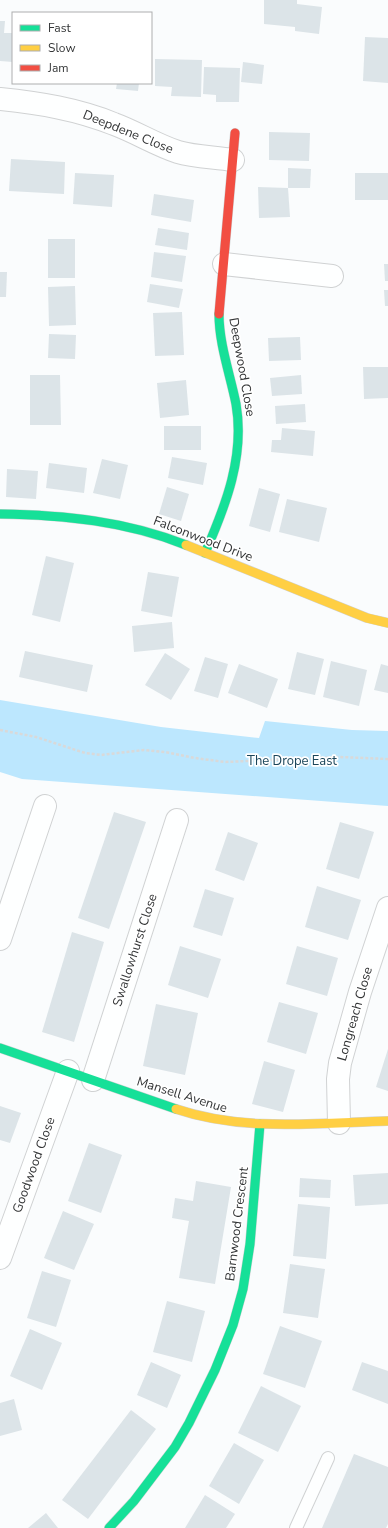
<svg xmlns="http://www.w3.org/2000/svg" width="388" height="1528" font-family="'Nunito Sans',sans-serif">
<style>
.green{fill:#bce7fe}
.building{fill:#dce4e8}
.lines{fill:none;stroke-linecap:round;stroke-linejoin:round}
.lane-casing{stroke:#d0d2d3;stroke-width:14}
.street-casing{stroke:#d0d2d3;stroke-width:24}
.fast-casing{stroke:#d0d2d3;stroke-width:10}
.slow-casing{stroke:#d0d2d3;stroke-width:10}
.jam-casing{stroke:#d0d2d3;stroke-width:10}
.path{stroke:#d9d9d9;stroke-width:2.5;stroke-dasharray:3 2;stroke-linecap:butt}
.lane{stroke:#feffff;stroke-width:12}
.street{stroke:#feffff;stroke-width:22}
.fast{stroke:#16e098;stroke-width:9}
.slow{stroke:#ffcf43;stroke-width:9}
.jam{stroke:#f24e42;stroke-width:9}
.labels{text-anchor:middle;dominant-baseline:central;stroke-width:3.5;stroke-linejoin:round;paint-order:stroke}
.street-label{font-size:13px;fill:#333536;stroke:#fff}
.park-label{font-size:13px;fill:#1a455a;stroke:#fff}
</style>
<rect width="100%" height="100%" fill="#fafcfd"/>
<path class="green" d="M0 700 161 727 259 738 265 721 352 730 388 731V806L22 779 0 772Z"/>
<g class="building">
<path d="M264 0H297V4L322 7 319 34 295 31V27L264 24Z"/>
<path d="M0 21H5L4 33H13V62L0 61Z"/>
<path d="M365 37 388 38V83L363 81Z"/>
<path d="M155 59 202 60 201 97 171 96 172 87 155 86Z"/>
<path d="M243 62 264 65 262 84 241 82Z"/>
<path d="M204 67 240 68 239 102H216V95L203 94Z"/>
<path d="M117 83H139L138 91 116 89Z"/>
<path d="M269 132 310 133 309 161 269 160Z"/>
<path d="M11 159 65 162 64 194 9 191Z"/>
<path d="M288 168 311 169 310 188H288Z"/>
<path d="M75 173 114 175 112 207 73 204Z"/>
<rect x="355" y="173" width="33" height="27"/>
<path d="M258 187 288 188 290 217 259 218Z"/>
<path d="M154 194 194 200 191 222 151 215Z"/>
<path d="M158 228 189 233 187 250 155 245Z"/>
<rect x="48" y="239" width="27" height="39"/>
<path d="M154 252 186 256 182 282 151 277Z"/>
<path d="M384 264H388V281H385Z"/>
<path d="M0 272H7L6 297H0Z"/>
<path d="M150 284 183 289 179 308 147 302Z"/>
<path d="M75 286 76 325 49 326 48 287Z"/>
<path d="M384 290H388V306H385Z"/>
<path d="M182 312 184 355 155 356 153 313Z"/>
<path d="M49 334 76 335 75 359 48 358Z"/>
<path d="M300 337 301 360 269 361 268 338Z"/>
<path d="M363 367H388V398L364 399Z"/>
<path d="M30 375H60L61 425H30Z"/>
<path d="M301 375 302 394 272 396 270 378Z"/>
<path d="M186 380 189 415 160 418 157 383Z"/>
<path d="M305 404 306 422 276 424 275 406Z"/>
<rect x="164" y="426" width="37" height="24"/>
<path d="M282 428 315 431 313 456 271 452 272 440H281Z"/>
<path d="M172 457 207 463 203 485 168 478Z"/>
<path d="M102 459 128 465 120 499 93 493Z"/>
<path d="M49 463 87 468 84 493 46 488Z"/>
<path d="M7 469 38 471 36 499 6 497Z"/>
<path d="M167 487 189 494 181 521 159 514Z"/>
<path d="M259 488 280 494 270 532 249 526Z"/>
<path d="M287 499 327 508 319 542 279 532Z"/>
<path d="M46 556 74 563 60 622 32 615Z"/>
<path d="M148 572 179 577 172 617 141 611Z"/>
<path d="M172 622 174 648 134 652 132 626Z"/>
<path d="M25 651 93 665 87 692 19 677Z"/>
<path d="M297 652 324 659 315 695 288 689Z"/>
<path d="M165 653 190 669 171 700 145 685Z"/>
<path d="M205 657 228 664 218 698 194 691Z"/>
<path d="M331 661 367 670 359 706 323 697Z"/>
<path d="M239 664 278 679 267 708 228 693Z"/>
<path d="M381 664 388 666V693L374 690Z"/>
<path d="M114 812 146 822 109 929 78 918Z"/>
<path d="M340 822 374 832 359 879 326 869Z"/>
<path d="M228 832 258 843 244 881 215 870Z"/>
<path d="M317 886 361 900 348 940 305 927Z"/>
<path d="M205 889 234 898 222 936 193 927Z"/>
<path d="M72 932 104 942 74 1042 42 1032Z"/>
<path d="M180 946 221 959 208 998 168 985Z"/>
<path d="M297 946 338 958 327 996 286 984Z"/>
<path d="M279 1002 318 1013 306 1054 267 1042Z"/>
<path d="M156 1004 198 1013 185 1075 143 1066Z"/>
<path d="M388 1049V1091L376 1087Z"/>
<path d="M264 1061 295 1070 283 1112 252 1104Z"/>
<path d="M0 1106 21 1113 10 1143 0 1140Z"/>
<path d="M89 1143 122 1155 101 1213 68 1201Z"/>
<path d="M388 1173V1204L355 1206 353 1175Z"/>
<path d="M300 1178 331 1180 330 1198 299 1197Z"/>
<path d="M196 1181 231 1187 215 1284 179 1278 189 1221 172 1218 175 1198 193 1201Z"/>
<path d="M298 1204 330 1207 326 1259 293 1256Z"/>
<path d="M63 1211 94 1224 74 1270 44 1258Z"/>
<path d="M290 1264 325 1269 318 1318 283 1313Z"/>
<path d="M42 1271 71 1280 56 1327 27 1318Z"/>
<path d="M167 1301 205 1311 192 1362 153 1352Z"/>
<path d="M280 1326 322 1341 305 1388 263 1374Z"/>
<path d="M30 1329 62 1343 42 1390 10 1376Z"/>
<path d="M151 1362 181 1375 167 1408 137 1395Z"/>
<path d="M362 1362 388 1371V1404L352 1390Z"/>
<path d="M261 1386 301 1406 278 1452 238 1433Z"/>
<path d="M14 1399 22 1430 0 1436V1403Z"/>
<path d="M131 1410 156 1429 88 1519 62 1500Z"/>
<path d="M234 1443 264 1460 239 1504 209 1486Z"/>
<path d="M354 1454 388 1467V1524L386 1528H322Z"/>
<path d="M205 1495 235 1514 226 1528H185Z"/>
<path d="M46 1513 58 1528H28Z"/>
</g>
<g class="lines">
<g class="lane-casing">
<path id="lane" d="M296 1528 328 1458"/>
</g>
<g class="street-casing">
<g id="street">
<path d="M0 99C39 103 77 109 114 124 136 132 156 145 178 152 195 157 215 157 233 160"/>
<path d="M224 264 332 276"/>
<path d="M0 939 45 806"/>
<path d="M93 1080 177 820"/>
<path d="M339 1123 338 1079 340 1063 360 992 388 908"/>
<path d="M0 1258 68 1071"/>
</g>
</g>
<g class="fast-casing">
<g id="fast">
<path d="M0 514C64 515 126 521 186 545"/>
<path d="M205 553C226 505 245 456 236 404 230 374 219 344 219 314"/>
<path d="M0 1048 176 1109"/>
<path d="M109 1528 134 1501 175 1447 189 1423 215 1370 233 1325 243 1289 250 1244 260 1124"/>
</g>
</g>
<g class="slow-casing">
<g id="slow">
<path d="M186 545 367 618 388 623"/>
<path d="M176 1109C244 1132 318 1123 388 1121"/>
</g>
</g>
<g class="jam-casing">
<path id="jam" d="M219 314 235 133"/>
</g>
<path class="path" d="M0 730 36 737 85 753 101 755 144 750 165 752 195 758 225 762 340 757 388 759"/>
<use href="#lane" class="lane"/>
<use href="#street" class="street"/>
<use href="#fast" class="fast"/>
<use href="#slow" class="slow"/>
<use href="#jam" class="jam"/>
</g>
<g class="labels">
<g class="street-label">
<text transform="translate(128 132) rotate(22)">Deepdene Close</text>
<text transform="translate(242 367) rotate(80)">Deepwood Close</text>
<text transform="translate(203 539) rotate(21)">Falconwood Drive</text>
<text transform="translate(135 950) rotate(-72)">Swallowhurst Close</text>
<text transform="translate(355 1014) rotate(-74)">Longreach Close</text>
<text transform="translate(182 1095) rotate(17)">Mansell Avenue</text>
<text transform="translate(34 1165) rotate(-70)">Goodwood Close</text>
<text transform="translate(237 1224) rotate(-83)">Barnwood Crescent</text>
</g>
<g class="park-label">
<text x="292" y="761">The Drope East</text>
</g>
</g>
<rect x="12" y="12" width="140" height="72" fill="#ffffff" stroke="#adaeaf"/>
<rect x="20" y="25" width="20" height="6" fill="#16e098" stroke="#adaeaf"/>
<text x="48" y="32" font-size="12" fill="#333536">Fast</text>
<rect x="20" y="45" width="20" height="6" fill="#ffcf43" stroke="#adaeaf"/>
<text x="48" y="52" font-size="12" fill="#333536">Slow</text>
<rect x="20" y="65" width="20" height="6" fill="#f24e42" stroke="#adaeaf"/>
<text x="48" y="72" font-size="12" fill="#333536">Jam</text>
</svg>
